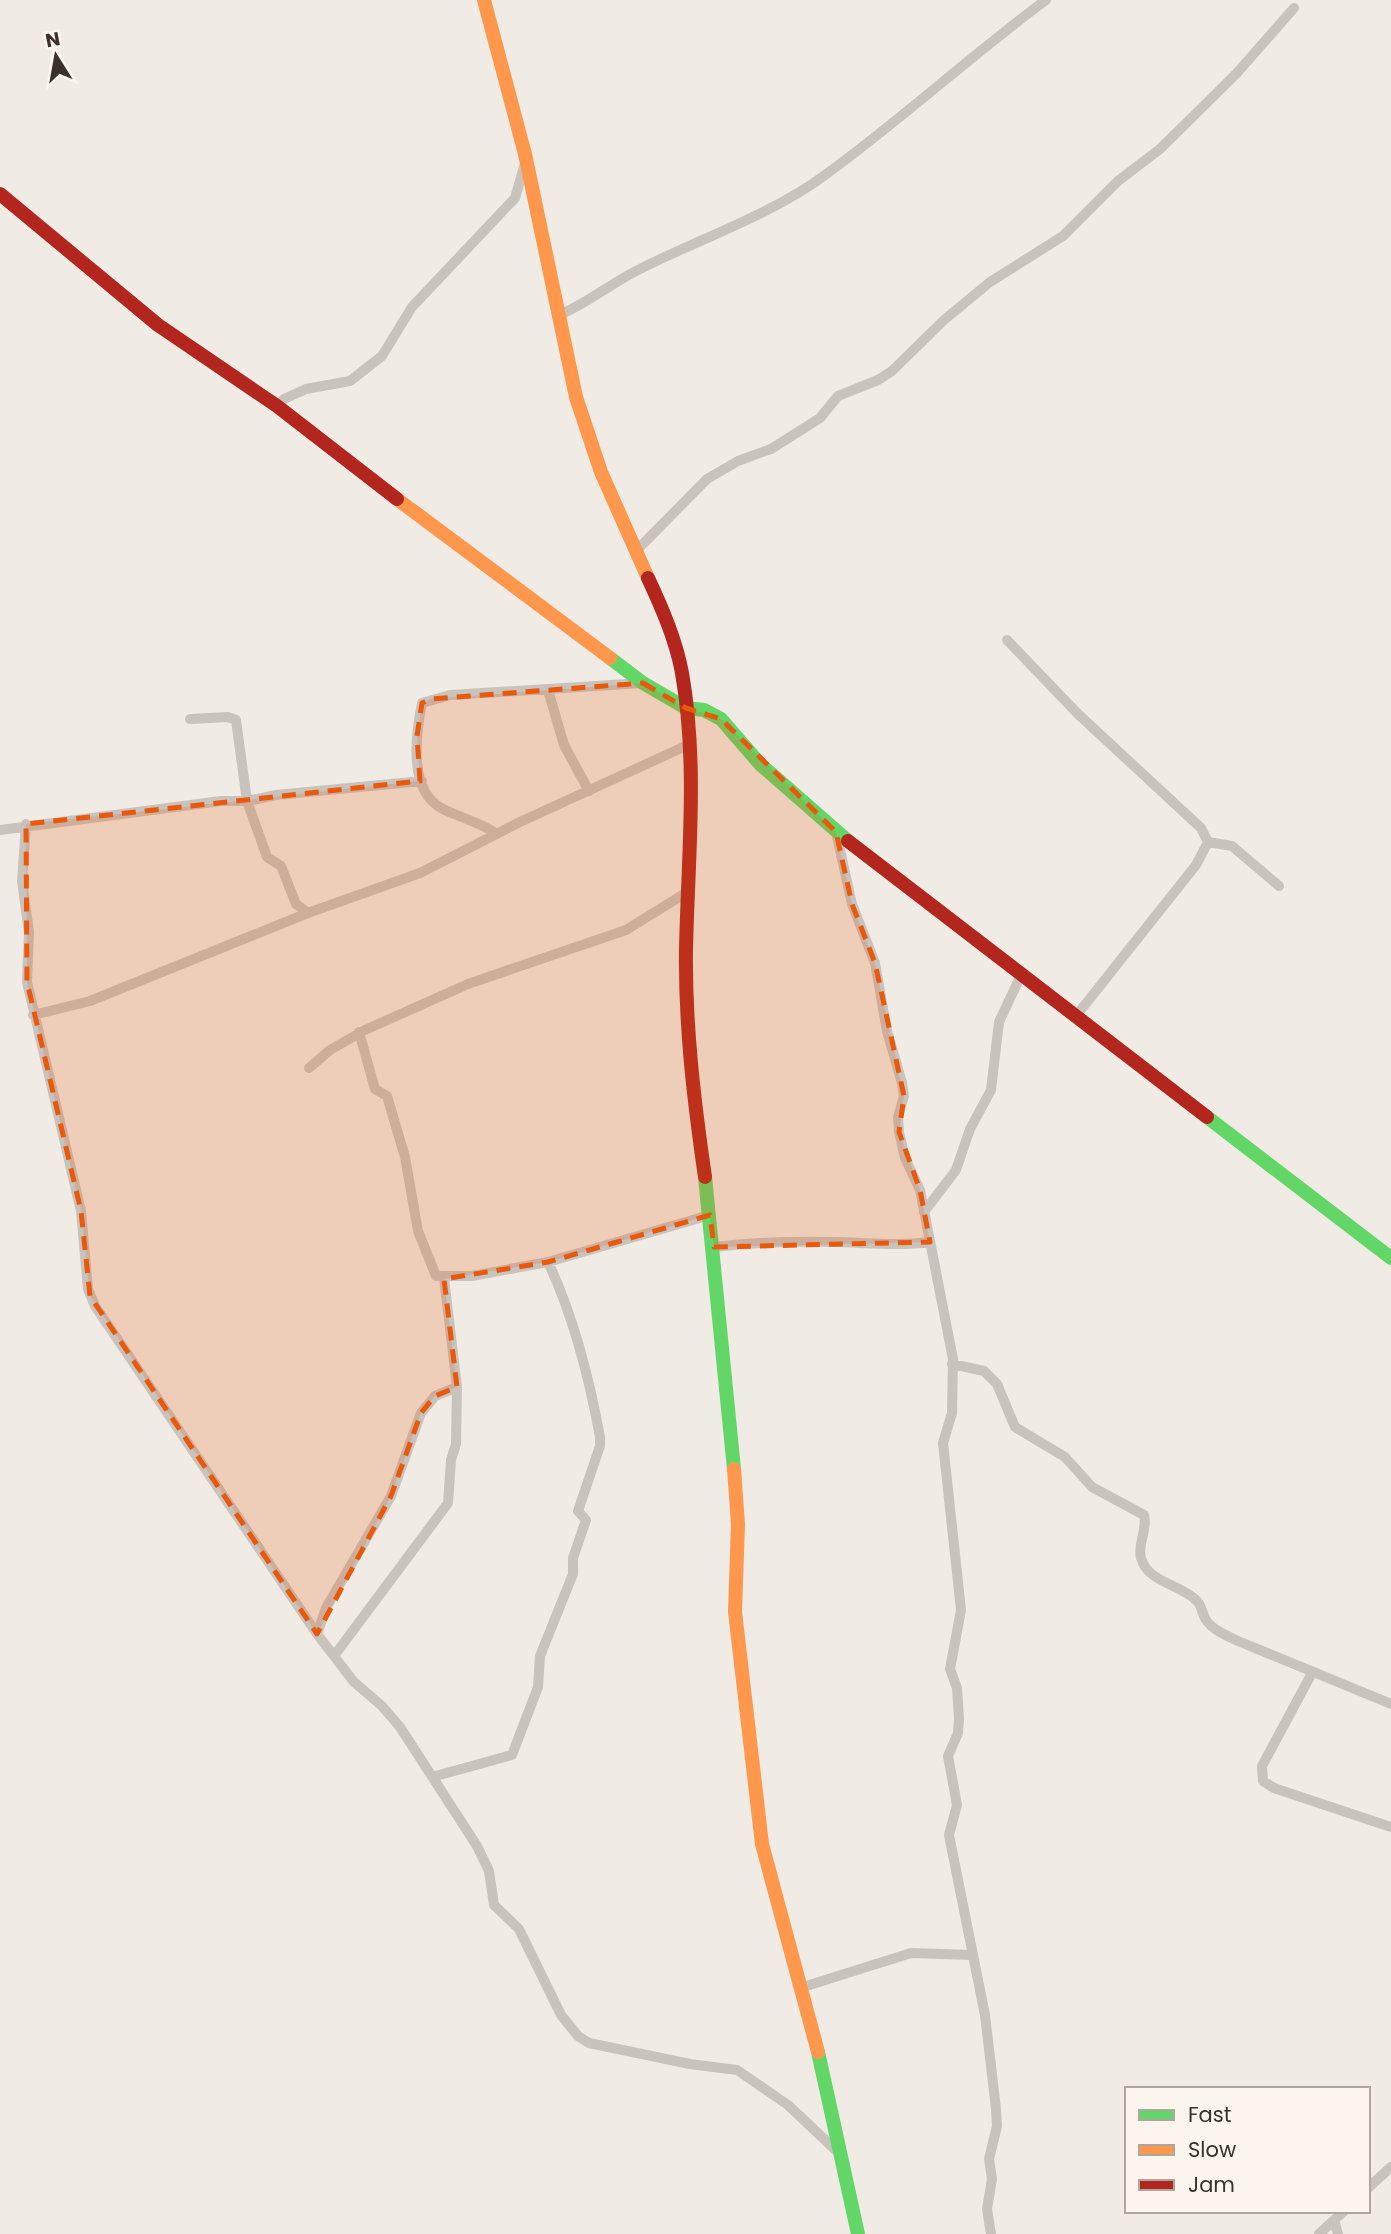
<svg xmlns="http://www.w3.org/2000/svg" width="1391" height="2234" viewBox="0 0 1391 2234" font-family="Poppins,sans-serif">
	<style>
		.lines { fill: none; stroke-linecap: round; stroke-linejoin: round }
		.street { stroke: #c9c3be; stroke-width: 10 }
		.fast { stroke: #63d668; stroke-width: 14 }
		.slow { stroke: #ff974d; stroke-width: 14 }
		.jam { stroke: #b3261e; stroke-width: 14 }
		.marked { fill: #e8590c; fill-opacity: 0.2; stroke: #e8590c; stroke-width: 5; stroke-dasharray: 14 9; stroke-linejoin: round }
	</style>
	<rect width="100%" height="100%" fill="#f0ebe5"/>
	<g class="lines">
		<path class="street" d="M557,316C587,304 611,283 640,269C699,239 773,214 825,175C901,120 970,56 1046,0
			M277,406L284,399L306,389L350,381L382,356L412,307L515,198L526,160
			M636,551L707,479L738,461L771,449L820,418L838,396L878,380L892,371L944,320L990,282L1063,236L1118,181L1160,149L1236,74L1294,8
			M1007,640L1078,714L1201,828L1208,842L1196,865L1076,1016
			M548,690L564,745L589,791
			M190,719L228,717L236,720L247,801L276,795L422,781
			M26,824L22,881L29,932L27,982L81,1211L88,1289L95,1306L317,1634L354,1682L382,1706L400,1727L477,1846L489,1871L494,1905L519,1929L561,2015L578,2036L589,2043L690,2064L737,2070L788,2105L841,2155
			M0,830L221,801H247L267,857L281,866L296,904L308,913
			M836,832L852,904L875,963L887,1031L902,1083L904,1096L898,1117L899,1132L905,1158L920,1190L953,1359L952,1413L943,1443L961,1610L950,1669L957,1688L959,1719L958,1733L948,1756L957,1805L949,1835L985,2015L996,2109L997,2126L989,2159L992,2179L987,2209L991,2234
			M497,834C480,822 461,818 443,809C407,791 416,733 422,703L450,695L643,683
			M1208,842L1232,846L1279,886
			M33,1015L90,1001L308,913L420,873L520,822L690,744
			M359,1032L375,1089L387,1096L405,1157L418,1231L436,1276H472L548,1262L710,1215
			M309,1068L330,1050L365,1030L468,984L626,930L689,891
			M924,1212L956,1170L970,1129L991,1090L999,1022L1022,973
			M714,1247C755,1242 797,1241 838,1242C870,1243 899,1246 930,1242
			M952,1364L984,1371L997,1384L1015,1427L1065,1457L1092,1487L1144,1515C1148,1531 1137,1543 1141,1558C1148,1583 1181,1584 1197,1601C1202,1606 1202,1614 1206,1620C1213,1630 1227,1636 1238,1641L1391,1704
			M317,1634L326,1608L391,1496L421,1413L435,1396L457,1387
			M334,1656L448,1503L451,1460L456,1444L457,1387L444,1278
			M1312,1673L1262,1766L1263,1781L1274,1788L1391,1827
			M432,1777L512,1755L538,1687L540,1656L573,1574V1558L586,1520L578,1511L600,1446V1437C589,1377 574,1317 548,1262
			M800,1988L911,1953L972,1955
			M1368,2188L1391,2167
			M1334,2220L1338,2234
			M1319,2234L1344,2211"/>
		<path class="fast" d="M610,658L643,683L686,708L704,710L721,719L760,764L848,841
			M1207,1117L1391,1258
			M705,1177L734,1469
			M818,2052L858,2234"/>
		<path class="slow" d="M484,0L525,154L576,397L601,472L648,578
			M397,499L610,658
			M734,1469L738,1524L735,1612L762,1844L818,2052"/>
		<path class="jam" d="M0,194L158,325L277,406L397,499
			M648,578C662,608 676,640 682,673C698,764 688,857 686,949C685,1026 694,1101 705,1177
			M848,841L1207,1117"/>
	</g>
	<path class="marked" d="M643,683L686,708L721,719L836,832L852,904L875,963L904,1096L899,1132L920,1190L930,1242L714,1247L710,1215L548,1262L444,1279L457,1387L435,1396L421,1413L391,1496L317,1634L90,1296L81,1211L27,982L26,824L420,781L417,736L422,703L431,699Z"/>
	<rect x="1125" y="2087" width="245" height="126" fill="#fbf5ee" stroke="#aea6a0" stroke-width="2"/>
	<rect x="1139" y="2110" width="35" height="10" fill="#63d668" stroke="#aea6a0" stroke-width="2"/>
	<text x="1188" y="2122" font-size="21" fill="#3b302b">Fast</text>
	<rect x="1139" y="2145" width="35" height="10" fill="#ff974d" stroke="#aea6a0" stroke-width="2"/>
	<text x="1188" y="2157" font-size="21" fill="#3b302b">Slow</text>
	<rect x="1139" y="2180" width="35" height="10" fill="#b3261e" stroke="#aea6a0" stroke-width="2"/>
	<text x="1188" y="2192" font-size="21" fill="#3b302b">Jam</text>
	<g transform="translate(56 56) rotate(349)" stroke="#fbf5ee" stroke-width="5" paint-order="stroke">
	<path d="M0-5L12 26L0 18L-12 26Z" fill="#3b302b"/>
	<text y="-10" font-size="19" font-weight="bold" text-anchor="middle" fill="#3b302b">N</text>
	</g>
</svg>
